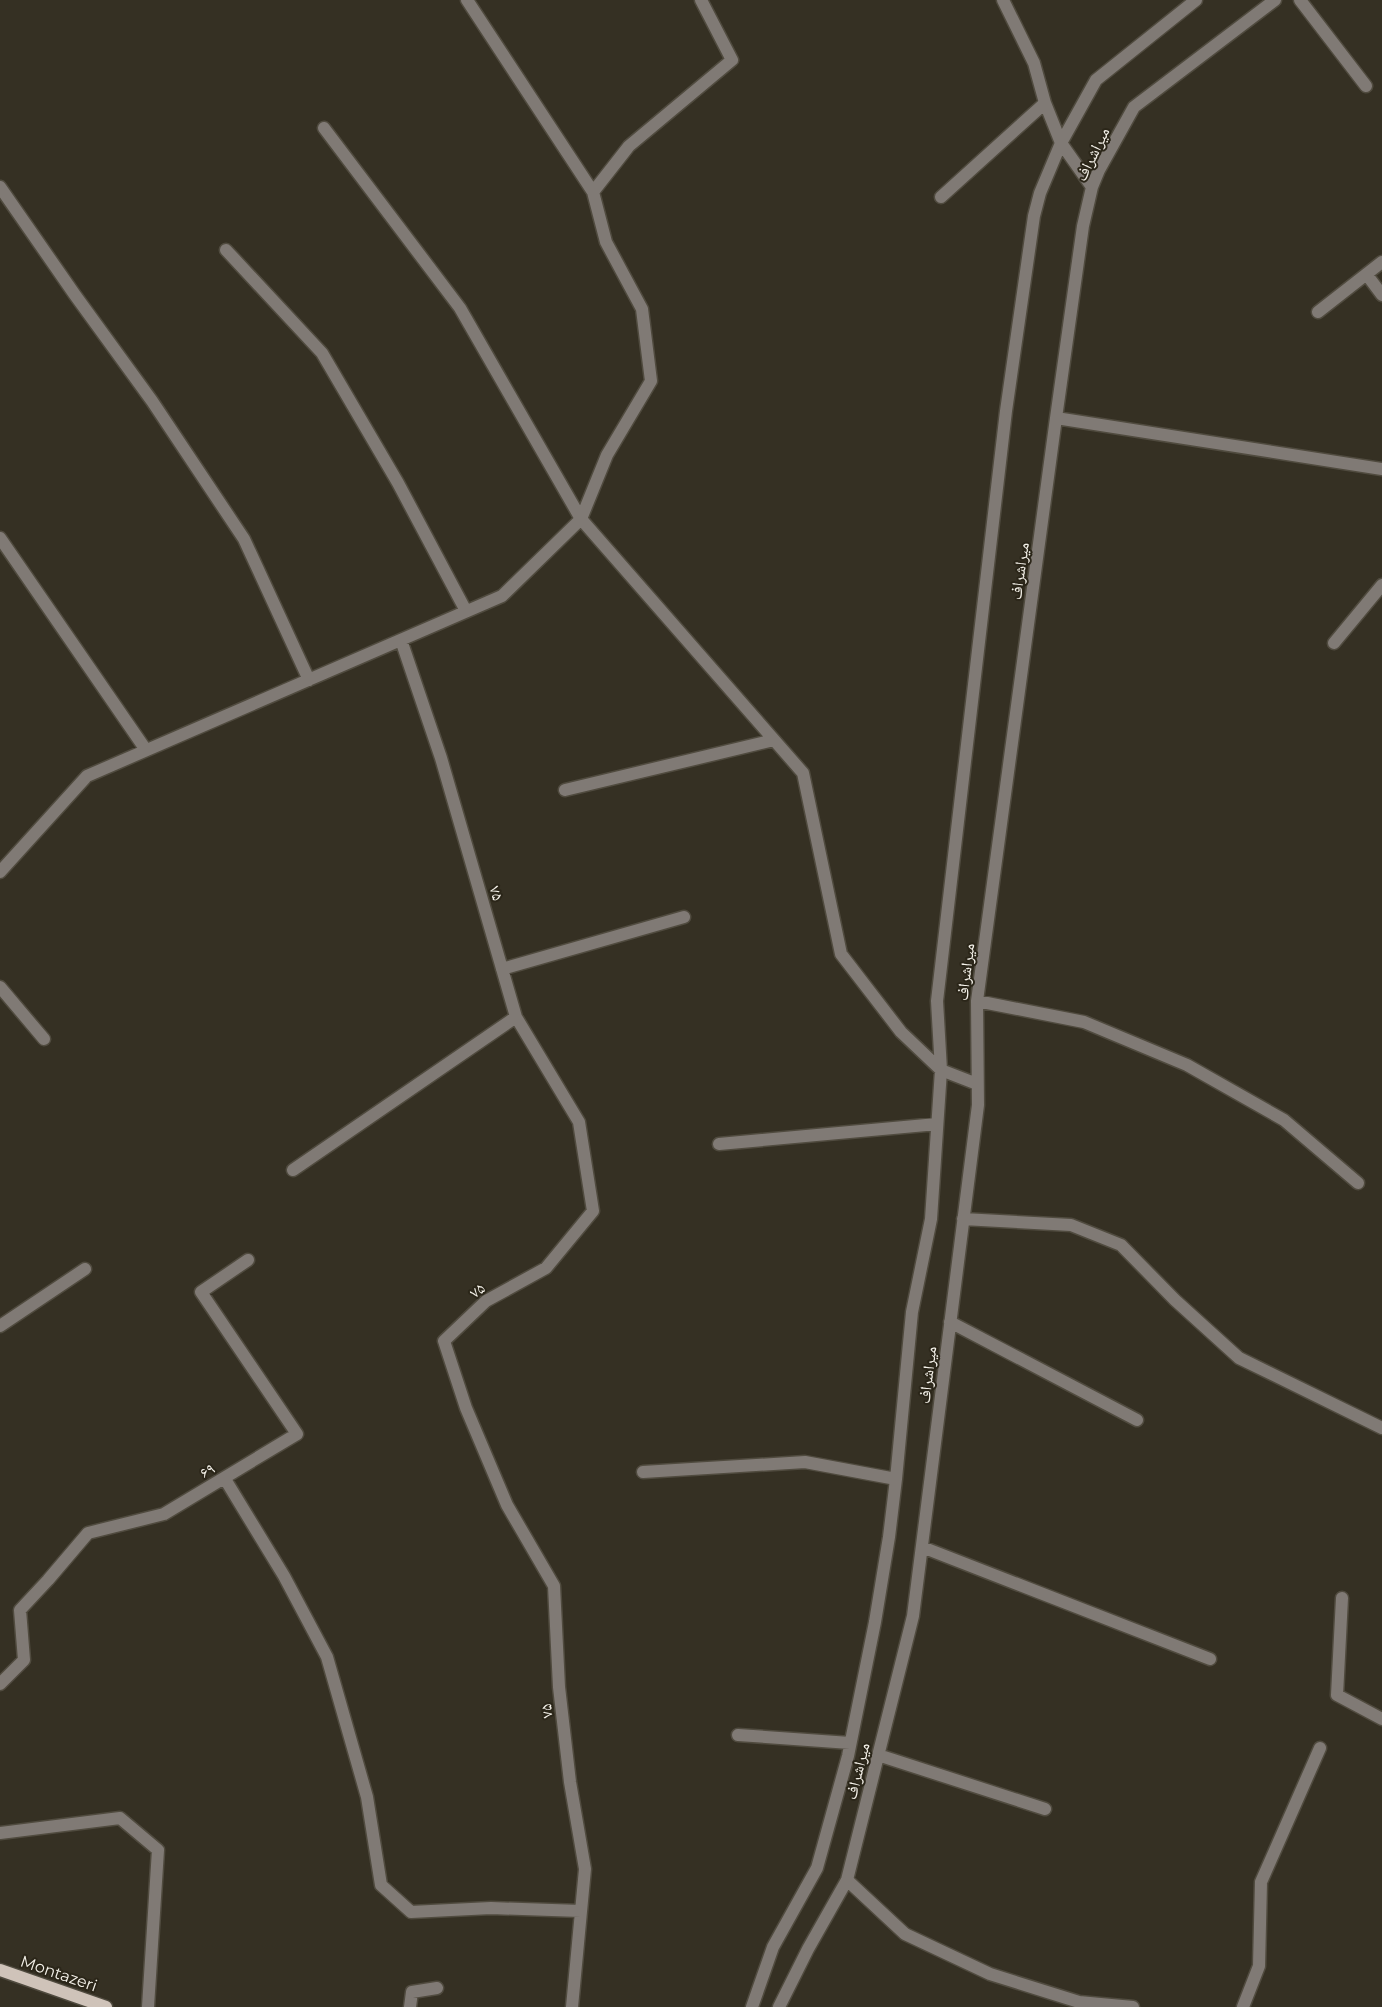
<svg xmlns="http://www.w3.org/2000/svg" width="1382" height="2007" viewBox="0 0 1382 2007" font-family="Montserrat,'Noto Naskh Arabic',sans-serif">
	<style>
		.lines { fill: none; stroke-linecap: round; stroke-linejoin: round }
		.minor-casing { stroke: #504b3f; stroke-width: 15 }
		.major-casing { stroke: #504b3f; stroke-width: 15 }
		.minor { stroke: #807a75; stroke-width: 12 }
		.major { stroke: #cfc3b9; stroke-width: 12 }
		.labels { text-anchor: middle; stroke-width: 4; stroke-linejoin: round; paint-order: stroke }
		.street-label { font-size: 16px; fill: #f5f2ea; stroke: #2b2619 }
	</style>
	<rect width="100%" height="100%" fill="#353023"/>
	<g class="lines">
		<g class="minor-casing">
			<path id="minor" d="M467,0L593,192
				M1003,0L1034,63L1045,103L1061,143L1092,187
				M1300,0L1366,86
				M324,128L460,308L581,519
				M0,187L75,295L152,401L244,539L309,680
				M941,197L1045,103
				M226,250L322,353L398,483L466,611
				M1367,275L1382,295
				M1318,312L1382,262
				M1056,418L1382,469
				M581,519L607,455L651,381L642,309L606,242L593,192L629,146L732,60L701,0
				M0,538L146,750
				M401,640L441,758L516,1017L579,1122L593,1211L546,1268L486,1301L444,1341L466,1408L507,1505L554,1586L559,1687L570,1782L585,1869L572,2007
				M1334,643L1382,585
				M565,790L774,740
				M0,872L87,776L502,596L581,519L803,773L841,954L901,1032L941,1070L977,1084
				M502,969L684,917
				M0,987L44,1039
				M977,1001L1084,1022L1187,1065L1284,1120L1358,1183
				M719,1144L937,1124
				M293,1170L516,1017
				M963,1219L1071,1225L1121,1245L1175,1300L1239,1358L1382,1428
				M950,1322L1137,1420
				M0,1326L85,1269
				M643,1472L805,1462L896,1479
				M225,1479L284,1576L327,1657L367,1797L381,1885L411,1912L491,1908L581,1911
				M922,1547L1210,1659
				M1342,1598L1337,1695L1382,1719
				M0,1684L24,1660L20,1610L48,1580L88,1533L164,1514L297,1434L201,1292L248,1260
				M738,1735L850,1743
				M878,1755L1045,1809
				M0,1833L120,1818L158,1850L148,2007
				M847,1880L905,1934L990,1974L1079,2002L1133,2007
				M410,2007L412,1992L437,1988
				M752,2007L773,1947L817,1868L848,1756L875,1622L889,1537L896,1479L912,1312L931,1219L941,1070L937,1001L1006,411L1034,216L1040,193L1061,143L1096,80L1196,0
				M779,2007L808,1949L847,1880L913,1616L978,1105L977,1001L1056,418L1083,226L1092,187L1099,170L1134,107L1275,0
				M1243,2007L1259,1966L1261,1882L1320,1748"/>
		</g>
		<g class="major-casing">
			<path id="major" d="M0,1970L106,2007"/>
		</g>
		<use href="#minor" class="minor"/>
		<use href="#major" class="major"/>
	</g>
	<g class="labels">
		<g class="street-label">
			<text transform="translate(1092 154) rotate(-64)" y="6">میراشراف</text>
			<text transform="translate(1019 571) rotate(-82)" y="6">میراشراف</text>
			<text transform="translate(497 893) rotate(74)" y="6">۷۵</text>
			<text transform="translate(965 972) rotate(-83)" y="6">میراشراف</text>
			<text transform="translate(477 1290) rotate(-37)" y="6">۷۵</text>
			<text transform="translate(927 1375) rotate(-83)" y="6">میراشراف</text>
			<text transform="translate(207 1470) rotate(-30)" y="6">۶۹</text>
			<text transform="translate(546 1711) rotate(-97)" y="6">۷۵</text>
			<text transform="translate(857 1771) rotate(-76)" y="6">میراشراف</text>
			<text transform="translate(59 1973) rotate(19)" y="6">Montazeri</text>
		</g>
	</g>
</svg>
